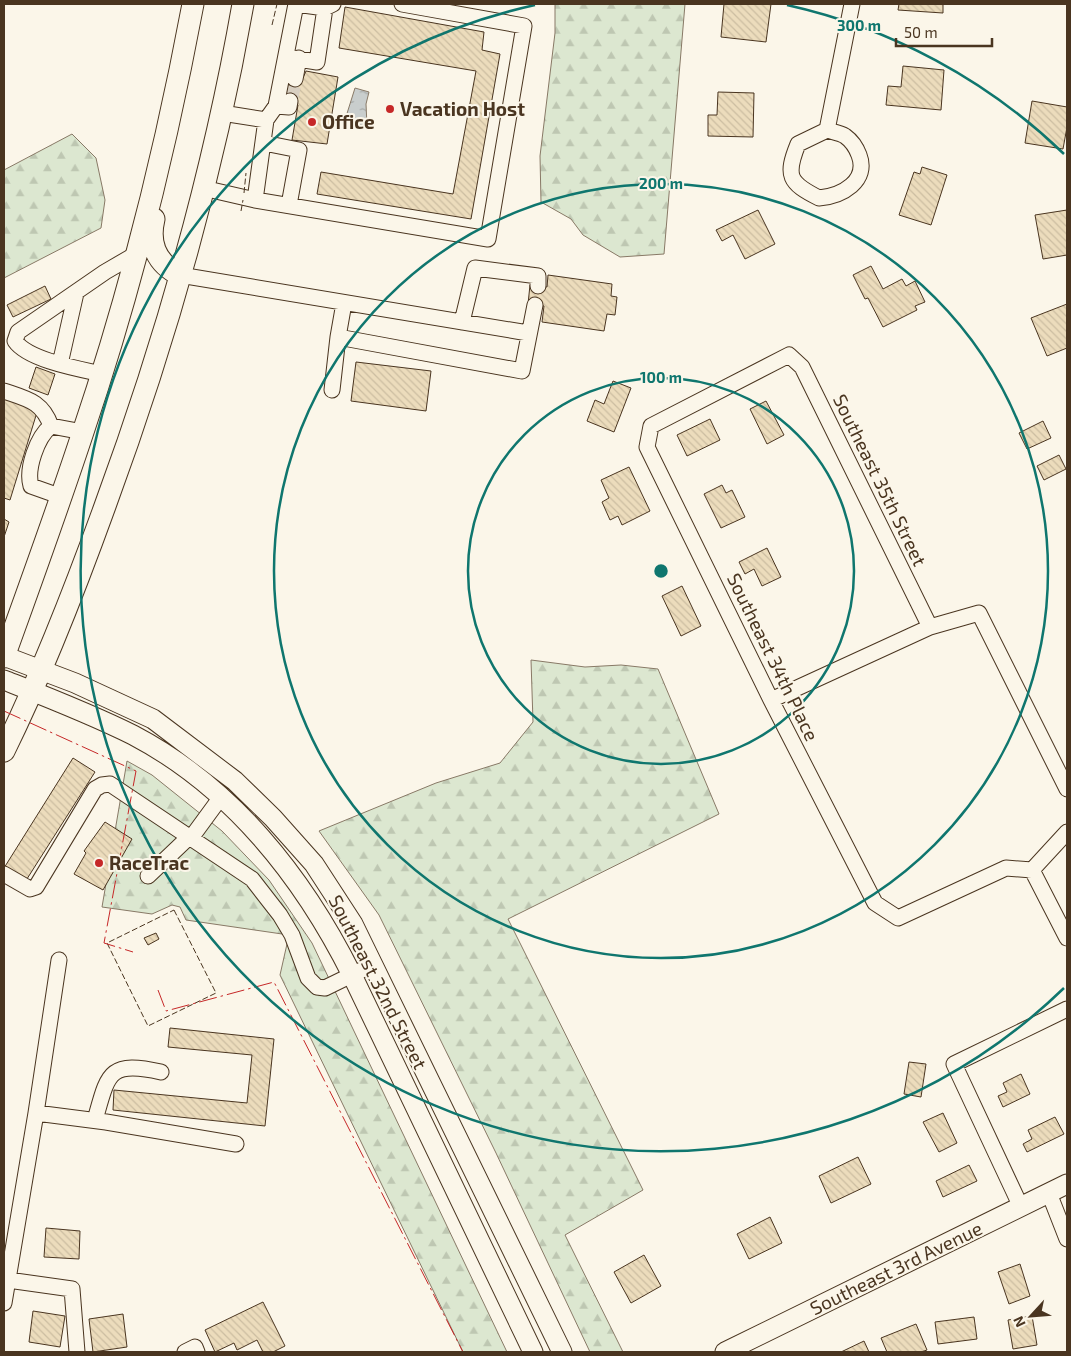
<svg xmlns="http://www.w3.org/2000/svg" width="1071" height="1356" viewBox="0 0 1071 1356" font-family="'Exo 2',sans-serif">
	<style>
		.forest { fill: url(#forest-firs); stroke: #887966 }
		.water { fill: url(#water-ripples); stroke: #887966 }
		.building { fill: url(#building-back-hatch); stroke: #4a3520 }
		.lines { fill: none; stroke-linecap: round; stroke-linejoin: round }
		.minor-tunnel { stroke: #d8cfc1; stroke-width: 15; stroke-dasharray: 15 8; stroke-linecap: butt }
		.minor-casing { stroke: #4a3520; stroke-width: 17 }
		.major-casing { stroke: #4a3520; stroke-width: 21 }
		.highway-casing { stroke: #4a3520; stroke-width: 23 }
		.minor { stroke: #fbf6e9; stroke-width: 15 }
		.major { stroke: #fbf6e9; stroke-width: 19 }
		.highway { stroke: #fbf6e9; stroke-width: 21 }
		.fence { stroke: #4a3520; stroke-width: 1; stroke-dasharray: 6 2.5; stroke-linecap: butt }
		.power { stroke: #c62828; stroke-width: 1; stroke-dasharray: 18 4 2.5 4; stroke-linecap: butt }
		.ring { fill: none; stroke: #0f766e; stroke-width: 2.5 }
		.poi-dot { fill: #c62828; stroke: #fbf6e9; stroke-width: 2 }
		.labels { text-anchor: middle; stroke-width: 4; stroke-linejoin: round; paint-order: stroke }
		.poi-label { font-size: 19px; font-weight: bold; fill: #4a3520; stroke: #fbf6e9; text-anchor: start }
		.street-label { font-size: 19px; fill: #4a3520; stroke: #fbf6e9 }
		.centre { fill: #0f766e; stroke: #fbf6e9; stroke-width: 2.5 }
		.ring-label { font-size: 15px; text-anchor: middle; font-weight: bold; fill: #0f766e; stroke: #fbf6e9; stroke-width: 4; stroke-linejoin: round; paint-order: stroke }
	</style>
	<defs>
		<pattern id="forest-firs" width="22" height="20" patternUnits="userSpaceOnUse" patternTransform="scale(1.25)"><rect width="22" height="20" fill="#dce7d0"/><path d="M5 1l3.5 6h-7zM16 11l3.5 6h-7z" fill="#bec7b2"/></pattern>
		<pattern id="water-ripples" width="26" height="14" patternUnits="userSpaceOnUse" patternTransform="scale(1.25)"><rect width="26" height="14" fill="#c9cecd"/><path d="M2 4q2-2 4 0t4 0M15 11q2-2 4 0t4 0" fill="none" stroke="#a5a8a6"/></pattern>
		<pattern id="building-back-hatch" width="6" height="6" patternUnits="userSpaceOnUse" patternTransform="scale(1.25)"><rect width="6" height="6" fill="#ecdcbc"/><path d="M-1 5l2 2M0 0l6 6M5-1l2 2" fill="none" stroke="#ccbda1"/></pattern>
	</defs>
	<rect width="100%" height="100%" fill="#fbf6e9"/>
	<path class="forest" d="M555,4H685L664,254L620,257L583,235L571,219L541,202L540,156L555,33Z
		M72,134L96,158L105,200L101,228L4,278V170Z
		M531,660L585,667L621,665L658,669L719,814L508,919L643,1190L565,1235L623,1352H590L496,1153L379,915L319,831L436,783L500,763L533,722Z
		M127,761L152,775L222,831L269,880L312,943L507,1352H463L280,975L289,935L186,920L180,907L172,905L152,914L102,907Z"/>
	<path class="water" d="M355,88L369,92L366,104L367,126L344,123Z"/>
	<path class="building" d="M724,4H771L766,42L721,37Z
		M899,4H943V13L898,10Z
		M345,7L484,32L482,50L500,54L471,219L317,194L321,172L453,194L476,71L339,48Z
		M903,66L944,70L941,110L886,105L888,86L901,87Z
		M306,71L338,77L327,144L292,140L298,105L287,99L290,80L303,78Z
		M718,92L754,93L753,137L708,136V115H717Z
		M1032,101L1067,107V127L1063,149L1025,143Z
		M922,167L947,175L931,225L899,215L914,172L920,174Z
		M758,210L775,244L745,259L733,235L722,241L716,230Z
		M1067,210V255L1043,259L1035,215Z
		M871,266L883,289L902,279L906,286L915,281L925,302L915,306L917,310L883,327L868,298L865,299L853,275Z
		M548,275L612,284L611,296L617,297L615,315L607,314L604,331L542,322L544,306L528,304L530,285L547,287Z
		M45,286L51,299L13,317L7,305Z
		M1067,304V348L1047,356L1031,318Z
		M356,362L431,371L426,411L351,401Z
		M36,367L55,374L48,395L29,388Z
		M613,381L631,388L614,432L587,421L595,400L604,404Z
		M4,398L38,409L10,500L4,498Z
		M766,401L784,435L767,444L750,409Z
		M710,419L720,440L687,456L677,435Z
		M1043,421L1051,438L1027,449L1019,433Z
		M1059,455L1066,469L1044,480L1037,466Z
		M629,467L650,511L622,525L618,516L610,520L602,502L609,498L601,480Z
		M722,485L726,493L732,490L745,517L721,528L704,494Z
		M4,519L9,522L4,537Z
		M767,548L781,577L762,586L754,569L745,574L739,562Z
		M682,586L701,626L681,636L662,596Z
		M73,758L95,772L25,882L4,868Z
		M105,822L132,839L103,890L74,874L86,853L84,851Z
		M156,933L159,939L148,945L144,938Z
		M170,1028L274,1039L265,1126L113,1110L114,1090L247,1103L252,1055L168,1047Z
		M909,1062L926,1064L921,1097L904,1094Z
		M1021,1074L1030,1094L1003,1107L998,1096L1007,1092L1003,1083Z
		M943,1113L957,1143L939,1152L923,1122Z
		M1055,1117L1064,1134L1027,1152L1023,1144L1032,1139L1028,1130Z
		M858,1157L871,1184L831,1203L819,1176Z
		M969,1165L977,1181L943,1197L936,1181Z
		M770,1217L782,1243L749,1259L737,1234Z
		M46,1228L80,1231L79,1259L44,1257Z
		M644,1255L661,1286L631,1303L614,1272Z
		M1020,1264L1030,1296L1009,1304L998,1272Z
		M263,1302L285,1346L273,1352H263L257,1340L237,1350L234,1343L215,1352L205,1330Z
		M33,1311L65,1316L60,1347L29,1342Z
		M123,1314L127,1347L93,1352L89,1319Z
		M1032,1316L1037,1345L1013,1349L1008,1320Z
		M974,1317L977,1339L938,1344L935,1322Z
		M916,1324L927,1350L921,1352H887L881,1338Z
		M864,1341L869,1352H841Z"/>
	<g class="lines">
		<path class="minor-tunnel" d="M290,101L295,79"/>
		<g class="minor-casing">
			<path id="minor" d="M333,4L325,8L296,4L276,106L266,120L255,200L488,239L524,26L402,4
				M286,57L317,62L325,8
				M295,79L299,58
				M276,106L289,107L290,101
				M222,113L266,120
				M827,130C833,132 840,133 845,136C852,141 856,147 859,155C869,181 842,196 819,198C789,183 785,176 798,144Z
				M827,130L852,4
				M264,143L299,150L289,205
				M203,188L255,200
				M180,275L528,333
				M344,303L338,337L522,371L535,305
				M462,322L475,268L538,276V286
				M60,364L76,293
				M102,374C79,369 28,360 15,341L18,332L105,272L136,254
				M332,390L338,337
				M4,391C27,399 42,401 51,426
				M62,497L31,486C26,469 37,437 51,426L83,432
				M930,627L802,367L789,355L651,426L647,447L771,700L875,903L898,918L1006,868L1032,870L1067,832
				M771,700L930,627L979,613L1067,789
				M191,838L221,797
				M1032,870L1067,938
				M4,874L30,889L36,887L95,789L102,785L110,784L252,879L280,915L292,935L308,978L317,987L325,988L372,965
				M148,876L189,837
				M36,1113L106,1122L236,1144
				M95,1120C108,1074 108,1060 161,1072
				M1049,1193L1067,1239
				M1021,1207L954,1064L1067,1009
				M8,1280L72,1289L77,1352
				M4,1303L36,1113L59,960
				M185,1352L195,1347L197,1352"/>
		</g>
		<g class="major-casing">
			<path id="major" d="M4,656L75,683L153,719L235,781L273,818L314,864L353,924L562,1352
				M4,680C47,697 91,714 133,735C232,787 303,877 352,975L533,1352
				M725,1352L1067,1184"/>
		</g>
		<g class="highway-casing">
			<path id="highway" d="M154,219C148,244 157,264 180,275
				M4,657C31,582 58,508 83,432C130,293 166,148 193,4
				M4,751C43,672 75,589 105,506C165,343 213,175 243,4"/>
		</g>
		<use href="#minor" class="minor"/>
		<use href="#major" class="major"/>
		<use href="#highway" class="highway"/>
		<path class="fence" d="M272,25L277,4
			M244,193L246,173
			M241,211L243,200
			M174,910L216,993L148,1026L107,943Z"/>
		<path class="power" d="M4,711L136,771L104,943L133,952
			M158,990L166,1011L274,982L463,1352"/>
	</g>
	<g class="ring">
		<circle cx="661" cy="571" r="193"/>
		<circle cx="661" cy="571" r="387"/>
		<path d="M1064 988A580 580 0 1 1 535 5M787 5A580 580 0 0 1 1064 154"/>
	</g>
	<g class="poi-dot">
		<circle cx="390" cy="109" r="5"/>
		<circle cx="312" cy="122" r="5"/>
		<circle cx="99" cy="863" r="5"/>
	</g>
	<g class="labels">
		<g class="poi-label">
			<text x="400" y="116">Vacation Host</text>
			<text x="322" y="129">Office</text>
			<text x="109" y="870">RaceTrac</text>
		</g>
		<g class="street-label">
			<text transform="translate(880 480) rotate(64)" y="7">Southeast 35th Street</text>
			<text transform="translate(773 657) rotate(64)" y="7">Southeast 34th Place</text>
			<text transform="translate(378 982) rotate(63)" y="7">Southeast 32nd Street</text>
			<text transform="translate(896 1268) rotate(-26)" y="7">Southeast 3rd Avenue</text>
		</g>
	</g>
	<circle cx="661" cy="571" r="8" class="centre"/>
	<g class="ring-label">
		<text x="859" y="31">300 m</text>
		<text x="661" y="189">200 m</text>
		<text x="661" y="383">100 m</text>
	</g>
	<rect width="1071" height="1356" fill="none" stroke="#4a3520" stroke-width="10"/>
	<g transform="translate(1031 1316) rotate(244)" stroke="#fbf6e9" stroke-width="4" paint-order="stroke">
	<path d="M0-4L9 19L0 12L-9 19Z" fill="#4a3520"/>
	<text y="-8" font-size="14" font-weight="bold" text-anchor="middle" fill="#4a3520">N</text>
	</g>
	<path d="M896 38v8h96v-8" fill="none" stroke="#4a3520" stroke-width="2.5"/>
	<text x="904" y="38" font-size="15" fill="#4a3520" stroke="#fbf6e9" stroke-width="4" paint-order="stroke">50 m</text>
</svg>
